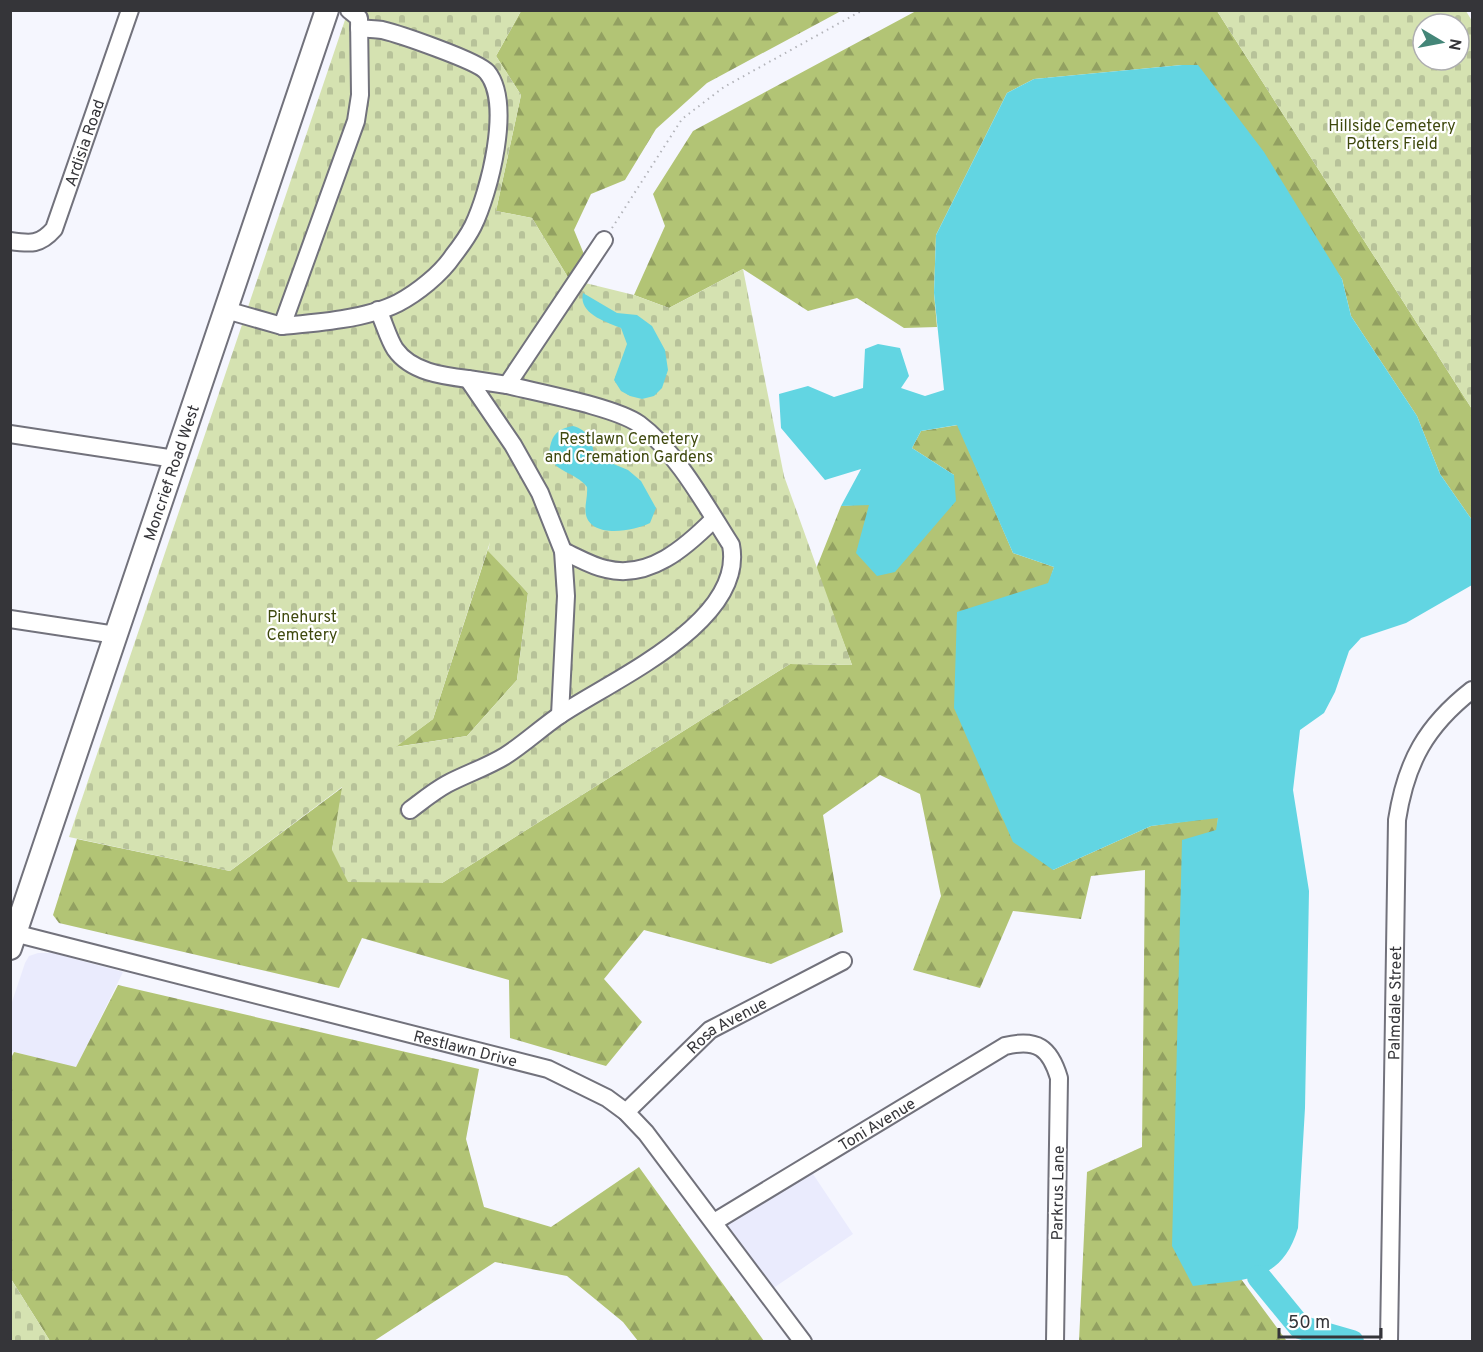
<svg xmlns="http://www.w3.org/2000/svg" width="1483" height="1352" viewBox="0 0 1483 1352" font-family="Overpass,sans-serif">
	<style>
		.built { fill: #eaebfd }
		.forest { fill: url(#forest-firs) }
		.cemetery { fill: url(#cemetery-stones); fill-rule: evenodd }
		.water { fill: #62d5e2 }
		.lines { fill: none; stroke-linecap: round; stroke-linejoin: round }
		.river { stroke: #62d5e2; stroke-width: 24 }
		.minor-casing { stroke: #72727c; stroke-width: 20 }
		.major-casing { stroke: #72727c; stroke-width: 26 }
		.path { stroke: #b3b4ba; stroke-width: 2; stroke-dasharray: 1.5 4.5; stroke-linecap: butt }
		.minor { stroke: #fff; stroke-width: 16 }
		.major { stroke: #fff; stroke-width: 22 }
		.labels { text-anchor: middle; stroke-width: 4.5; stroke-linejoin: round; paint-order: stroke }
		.park-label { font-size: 16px; fill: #3e480d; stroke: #fff }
		.street-label { font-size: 16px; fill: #353539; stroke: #fff }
	</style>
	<defs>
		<pattern id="forest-firs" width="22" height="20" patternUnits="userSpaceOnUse" patternTransform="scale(1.5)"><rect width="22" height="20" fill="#b2c475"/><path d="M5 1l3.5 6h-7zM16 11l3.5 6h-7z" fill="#92a061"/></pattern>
		<pattern id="cemetery-stones" width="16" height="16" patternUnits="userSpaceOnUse" patternTransform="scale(1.5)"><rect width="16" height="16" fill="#d5e2b1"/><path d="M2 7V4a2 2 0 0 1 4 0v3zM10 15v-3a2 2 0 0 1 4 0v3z" fill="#b7c299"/></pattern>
	</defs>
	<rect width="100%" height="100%" fill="#f5f6fe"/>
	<path class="built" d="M38,953H53L123,972L76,1068L11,1051V1005L25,963L29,956Z
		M811,1171L853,1234L772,1289L727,1224Z"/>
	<path class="forest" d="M521,11H841L707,83L656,129L625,180L591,194L574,230L586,259L569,279L532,218L496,211L521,95L496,56Z
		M916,11H1217L1472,409V520L1440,474L1417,416L1351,316L1342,279L1182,65L1034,79L1007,93L936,235L934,293L937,327L904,328L857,298L808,311L743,269L669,308L634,295L665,226L653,194L693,131Z
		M958,425L1013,553L1054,567L1049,583L1053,870L1151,826L1218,817L1193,1285L1241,1279L1286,1340L1294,1341H1079L1087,1172L1142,1147L1145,870L1091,876L1081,919L1013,911L980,988L913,970L941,896L920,794L880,775L823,815L843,932L771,964L644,930L604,979L642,1022L606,1066L510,1038L509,980L362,938L339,988L59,923L53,915L77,839L230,871L343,787L332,850L442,883L790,664L852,665L816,569L841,506L869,504L954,475L912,448L921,431Z
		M488,549L528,593L517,680L467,736L395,747L433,719Z
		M118,985L479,1069L466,1139L484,1207L551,1227L639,1167L764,1341H638L623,1322L567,1276L495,1262L374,1341H50L11,1279L10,1060L14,1052L76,1067Z"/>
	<path class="cemetery" d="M348,11H521L496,56L521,95L496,211L532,218L569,279L634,295L669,308L743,269L784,476L852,665L790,664L442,883L348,882L332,850L342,787L230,871L69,837ZM490,542L488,551L528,593L517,680L467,736L396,747L433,719Z
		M1217,11H1466L1472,21V409ZM1423,24H1459V60H1423Z
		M10,1279H11L50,1341H11Z"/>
	<path class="water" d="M1182,65H1198L1264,152L1342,279L1351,316L1417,416L1440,474L1472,520V585L1406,623L1361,638L1349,651L1335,692L1324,713L1300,730L1293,790L1309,891L1305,1108L1298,1228C1281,1285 1242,1279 1193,1286L1172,1246L1182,840L1216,830L1218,818L1151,826L1053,870L1013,842L954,708L957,612L1048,583L1054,567L1013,553L957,425L921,431L912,448L954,475L956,501L895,572L877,576L856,553L869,505L841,506L861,469L825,480L781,428L779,394L808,386L834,397L863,388L865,349L878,344L900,348L909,376L901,388L925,396L944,390L934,293L936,235L1007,93L1034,79Z
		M583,293L617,313L637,315L652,326L665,350L668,370L662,388L654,396L642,399L630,396L621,391L614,380L627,344L621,328C607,322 578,314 583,293Z
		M573,426C588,430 593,441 594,456L628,470L641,481L656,508L650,523C634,531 592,539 586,515C584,507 588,496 587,487C575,470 542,471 551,443C554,432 562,428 573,426Z"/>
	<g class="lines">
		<path class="river" d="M1259,1277L1300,1327L1352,1342"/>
		<g class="minor-casing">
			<g id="minor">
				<path id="s1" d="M10,241C31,244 40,245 54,229L130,10"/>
				<path d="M226,310L282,326L356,121L360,95L359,18L349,10"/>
				<path d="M378,310C384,322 388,338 395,349C411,372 443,376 468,379"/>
				<path d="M282,326C317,323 366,319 398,303C417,293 441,274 453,256C460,247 468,236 473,226C489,193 513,103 487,72C478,61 399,34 382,30C375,29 367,29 359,28"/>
				<path d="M507,385L468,379L513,445L540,493L563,551L566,596L560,715"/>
				<path d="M10,434L175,459"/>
				<path d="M563,551C577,557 591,566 606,569C649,580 686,547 714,519"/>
				<path d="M10,619L116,635"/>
				<path d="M410,810C422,801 434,791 447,784C466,774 487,767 505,756C524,744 541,728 560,715C612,680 746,622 731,545C706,506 677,452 639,424C615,407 539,393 507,385L604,240"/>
				<path id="s2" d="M10,932L548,1069L607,1098L626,1112L646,1133L803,1342"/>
				<path id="s3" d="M626,1112L710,1030L843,961"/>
				<path id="s4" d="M714,1222L1005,1046C1037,1038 1050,1048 1059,1078L1055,1342"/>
				<path id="s5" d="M1389,1342L1397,820C1406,762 1426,726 1472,690"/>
			</g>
		</g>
		<g class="major-casing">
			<g id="major">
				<path id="s6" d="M10,948L327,10"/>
			</g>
		</g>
		<path class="path" d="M612,228L682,119L724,87L863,10"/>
		<use href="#minor" class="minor"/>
		<use href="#major" class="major"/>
	</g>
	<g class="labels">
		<g class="park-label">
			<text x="1392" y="131">Hillside Cemetery<tspan x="1392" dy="18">Potters Field</tspan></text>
			<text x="629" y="444">Restlawn Cemetery<tspan x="629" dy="18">and Cremation Gardens</tspan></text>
			<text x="302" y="622">Pinehurst<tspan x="302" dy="18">Cemetery</tspan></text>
		</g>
		<g class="street-label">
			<text dy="6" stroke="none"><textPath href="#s1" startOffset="140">Ardisia Road</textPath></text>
			<text dy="6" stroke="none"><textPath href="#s6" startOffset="502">Moncrief Road West</textPath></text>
			<text dy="6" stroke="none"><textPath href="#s5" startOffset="339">Palmdale Street</textPath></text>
			<text dy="6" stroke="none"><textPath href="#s3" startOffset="134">Rosa Avenue</textPath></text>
			<text dy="6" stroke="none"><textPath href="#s2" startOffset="470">Restlawn Drive</textPath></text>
			<text dy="6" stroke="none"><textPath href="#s4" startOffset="190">Toni Avenue</textPath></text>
			<text transform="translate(1057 1193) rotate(-89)" y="6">Parkrus Lane</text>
		</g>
	</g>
	<rect width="1483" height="1352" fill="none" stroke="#353539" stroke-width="24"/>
	<g transform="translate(1441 42) rotate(100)"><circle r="28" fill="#ffffff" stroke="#aeaeb0" stroke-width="1.5"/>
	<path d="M0-4.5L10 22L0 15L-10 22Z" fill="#448678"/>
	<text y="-9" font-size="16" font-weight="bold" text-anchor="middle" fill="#353539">N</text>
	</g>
	<path d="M1279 1328v9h102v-9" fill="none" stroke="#353539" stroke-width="3"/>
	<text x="1288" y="1328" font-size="18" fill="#353539" stroke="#ffffff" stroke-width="4.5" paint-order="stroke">50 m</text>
</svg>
